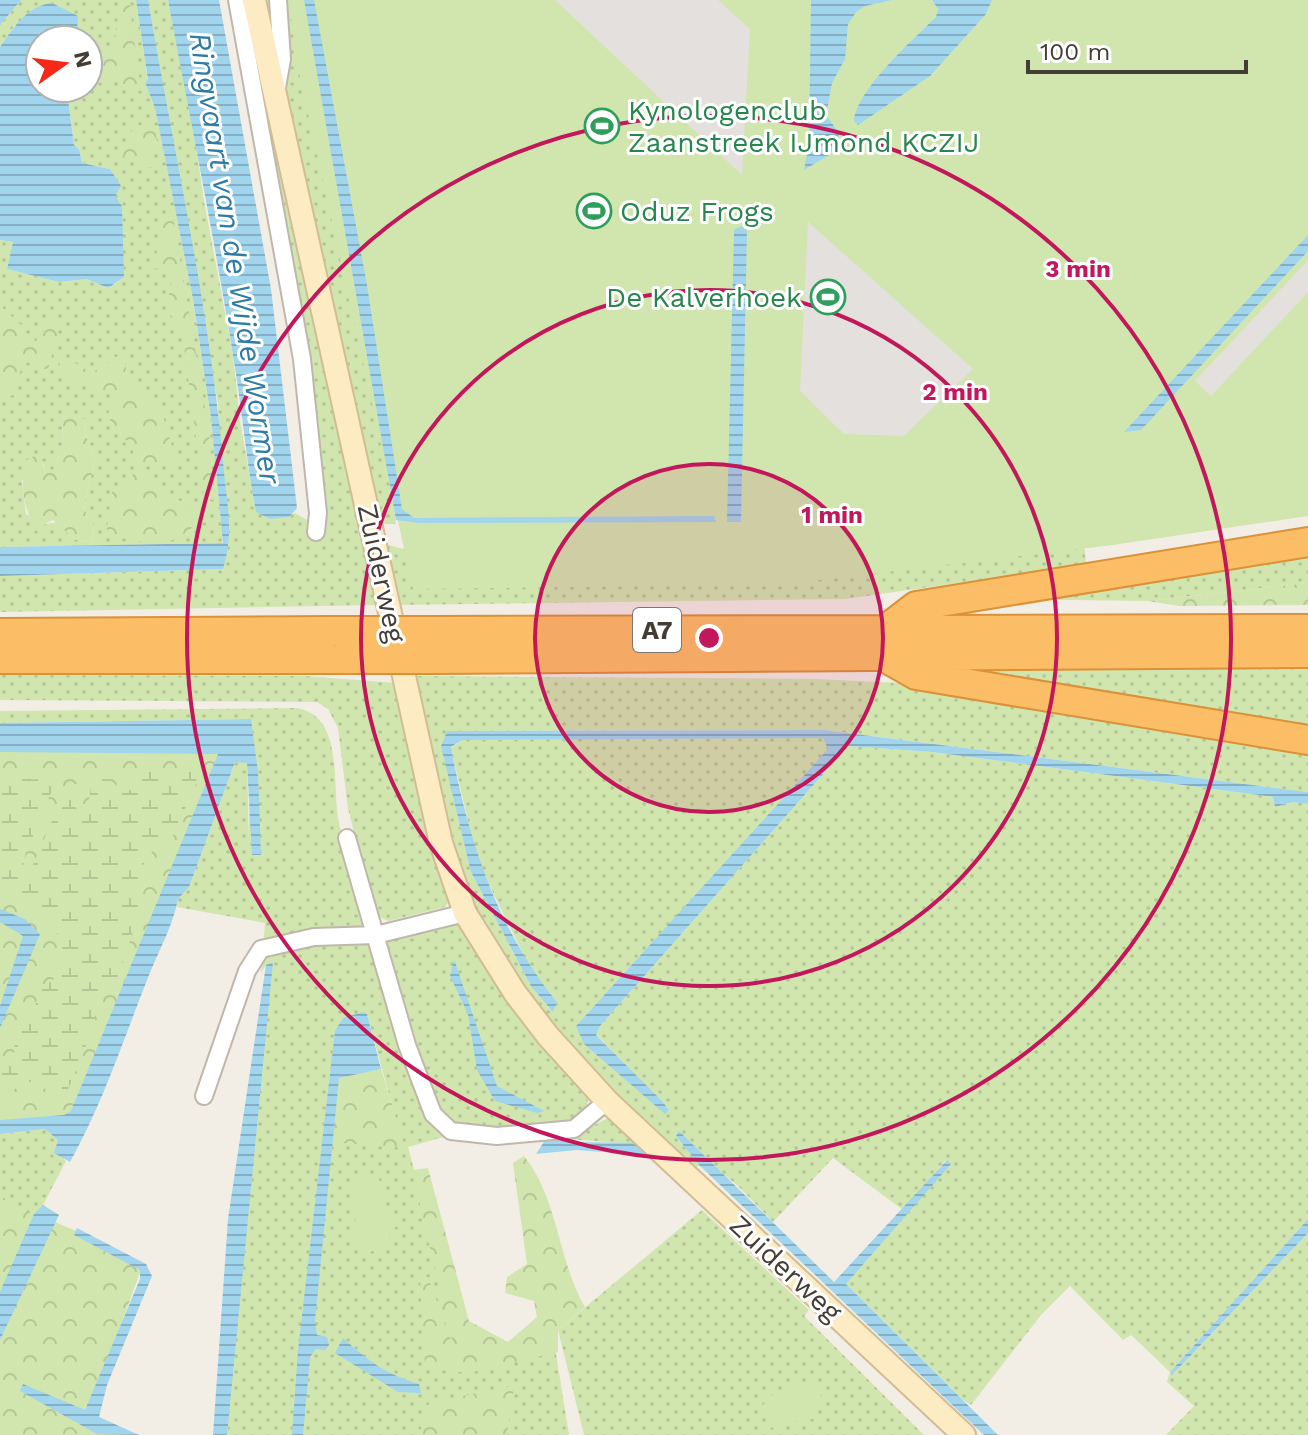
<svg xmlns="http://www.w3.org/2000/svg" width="1308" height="1435" viewBox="0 0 1308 1435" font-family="'Work Sans',sans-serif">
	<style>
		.grass { fill: url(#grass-dots); fill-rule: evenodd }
		.forest { fill: url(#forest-crowns) }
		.wetland { fill: url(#wetland-marsh) }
		.pitch { fill: #d1e6ae }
		.parking { fill: #e3e0dd }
		.water { fill: url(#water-rules) }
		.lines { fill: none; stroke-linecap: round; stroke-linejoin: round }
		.street-casing { stroke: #c0b7ab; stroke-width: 20 }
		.secondary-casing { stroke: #d1bd95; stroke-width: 26 }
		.highway-casing { stroke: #da9137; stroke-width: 32 }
		.street { stroke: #fff; stroke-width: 16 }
		.secondary { stroke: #fdebc3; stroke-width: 22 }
		.highway { stroke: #fbbe67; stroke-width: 28 }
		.highway-bridge-casing { stroke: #da9137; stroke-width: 32; stroke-linecap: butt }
		.highway-bridge { stroke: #fbbe67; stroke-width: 28 }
		.ring { fill: none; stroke: #c2185b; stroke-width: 4 }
		.labels { text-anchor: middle; stroke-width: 6; stroke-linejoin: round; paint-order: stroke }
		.shield { fill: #fff; stroke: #7c7772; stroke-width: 2 }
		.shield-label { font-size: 26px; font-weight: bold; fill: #443d35 }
		.leisure-label { font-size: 28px; fill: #27864d; stroke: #fff; text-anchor: start }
		.street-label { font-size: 28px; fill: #443d35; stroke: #fff }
		.water-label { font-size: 30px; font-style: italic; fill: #2e7ca6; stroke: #fff }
		.centre { fill: #c2185b; stroke: #fff; stroke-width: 4 }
		.ring-label { font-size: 24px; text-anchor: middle; font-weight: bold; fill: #c2185b; stroke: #fff; stroke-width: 6; stroke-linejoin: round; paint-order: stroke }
	</style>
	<defs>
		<pattern id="grass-dots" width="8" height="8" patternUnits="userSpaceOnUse" patternTransform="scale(2)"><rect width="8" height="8" fill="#d1e6ae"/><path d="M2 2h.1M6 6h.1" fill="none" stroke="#b5c696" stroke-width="1.8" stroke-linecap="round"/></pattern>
		<pattern id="forest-crowns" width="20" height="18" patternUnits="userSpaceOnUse" patternTransform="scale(2)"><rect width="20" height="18" fill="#d1e6ae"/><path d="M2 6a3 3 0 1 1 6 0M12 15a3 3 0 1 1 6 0" fill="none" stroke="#b5c696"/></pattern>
		<pattern id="wetland-marsh" width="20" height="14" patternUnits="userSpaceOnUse" patternTransform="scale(2)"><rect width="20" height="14" fill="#d1e6ae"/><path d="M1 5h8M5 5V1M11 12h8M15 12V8" fill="none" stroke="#b5c696"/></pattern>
		<pattern id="water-rules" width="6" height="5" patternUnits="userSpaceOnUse" patternTransform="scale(2)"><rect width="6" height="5" fill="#a1d5ee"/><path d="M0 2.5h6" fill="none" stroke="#85aec2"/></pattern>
	</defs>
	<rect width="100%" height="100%" fill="#f2ede5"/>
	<path class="grass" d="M21,0H136L148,81L145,82L155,108L193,299L211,418L223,543L0,547V240L13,242L7,269L59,282L87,279L108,288L124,277L122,237L110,169L82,163L79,149L74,145L68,98H80L77,88H88V40H72L77,31L15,25L0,47V25ZM62,416L86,420L85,432L95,461L83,509L93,520L94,543L74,539L58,522L45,524L26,514L22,480L43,463L45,470L53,471L63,448Z
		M148,0H168L190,104L204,201L233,355L240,421L256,512L281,518L295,513L321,528L245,0L378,605L0,612V576L223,569L218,405Z
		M284,0H304L396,520L395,524H376L285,129Z
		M1082,516L1086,565L845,599L395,605L384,552L389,545L407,550Z
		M1308,551V583L1148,601L995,599Z
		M1141,666L1308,668V733L921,669Z
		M0,675L305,676L396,683L451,898L445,907L388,921L376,915L348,809L338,728L328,709L317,702L0,700Z
		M410,676L815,679L901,683L1308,748V792L824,730L448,731L471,872L531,986L553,1011L557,1002L530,968L477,860L451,748L462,740L823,737L829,749L576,1026L669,1110L596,1034L600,1026L848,746L932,752L1273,797L1275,807L1293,802L1308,804V1219L1170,1372L1173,1374L1308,1233V1435H1166L1194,1406L1167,1382L1170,1372L1131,1335L1123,1340L1070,1286L1041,1315L971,1405L963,1400L846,1284L950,1163L946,1160L903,1210L833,1158L773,1222L737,1185L676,1136L699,1165L694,1170C632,1108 559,1048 511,975C451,886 435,778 410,676Z
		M296,708C345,715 331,786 339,823C361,931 407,1033 447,1136L408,1147L467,1368L554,1341L569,1435H227L266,965L261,973L265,923L177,907L178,899L189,887L235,762H247L249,840L250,719L0,723V711ZM367,1014L393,1109L329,1079Z
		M459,923L489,972L586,1092L588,1102L584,1112L565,1123L474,1130L446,1117L429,1093L385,943L387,936Z
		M608,1118H616L636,1135L635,1144L568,1139Z
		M45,1129L59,1140L55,1153L66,1161L43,1205L34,1214L0,1292V1134Z
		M702,1210L809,1310L804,1316L924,1435H584L558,1330Z"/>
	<path class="forest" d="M120,0H129L141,91L104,77L97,51L113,54Z
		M153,117L157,142L151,168L120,155L130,132Z
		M173,217L209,431L214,500L204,498L183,339L167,307L173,273L154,268L162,222Z
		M0,305L24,328L32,346L53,318L60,324L48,370L24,361L12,396L0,393Z
		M125,351L126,374L163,417L178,465L143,464L156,485L203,516C170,555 151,542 106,535L112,492L135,473L133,449L107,416L116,396L64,379L56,352L92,373Z
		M62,416L86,419L85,432L95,461L83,509L93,520L94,543L74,539L53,520L45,524L40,536C24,511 20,491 25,461L38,454L45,470H53L63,448Z
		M1308,583V605L1179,606L1148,601Z
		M167,721L232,762L66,1157L58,1163L53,1155L57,1136L42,1125L0,1134V725Z
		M381,1069L405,1147L323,1142L329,1079Z
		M524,1156C558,1198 558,1261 585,1307L558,1330V1352L468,1373L425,1368L420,1277H428L454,1349L412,1170L428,1168L469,1321L508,1342L537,1317L534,1301L505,1293L507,1277L527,1264L513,1163Z
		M0,1195L33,1216L40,1206L52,1213L50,1220L98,1240L142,1267L88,1415L131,1435H0Z
		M514,1386L507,1435H421L422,1411L431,1402Z"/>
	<path class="wetland" d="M150,768L193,770L197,782L171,840L156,846L143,865L137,921L115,984L104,992L96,1009L93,1028L65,1097L56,1101L48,1090L28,1081L0,1098V1073L14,1059L15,1034L21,1019L33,1014L39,991L60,974C75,923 31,915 0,891V773L21,769L31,780L50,777L55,783L25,855L21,878L28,876L62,798L72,784H78L74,806L81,813L88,808L92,779L102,776C118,785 124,795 143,787L142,781L118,773V769Z"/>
	<path class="pitch" d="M288,0H1308V516L1113,545L785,584L413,589L300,77Z
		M361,1174L379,1179L385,1194L383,1200L396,1226L383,1247L370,1252L356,1241L352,1230L357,1214L350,1198L351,1181Z
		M801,1384L815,1386L822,1397L816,1418L788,1423L780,1430L770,1427L762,1407L769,1396Z"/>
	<path class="parking" d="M555,0H718L750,29L742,175Z
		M808,222L973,369L904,436L844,434L800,391Z
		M1308,260V292L1211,396L1195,381Z"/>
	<path class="water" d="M0,0H21L0,25Z
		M136,0H148C174,153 209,306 223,461C226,501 235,530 223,569L0,576V547L223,543L211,418L193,299L155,108L145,82L148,80Z
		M168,0H219L271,289L297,508L289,517L270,519L256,512C246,460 242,408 233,355C214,236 190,118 168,0Z
		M304,0H314L367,285L402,509L414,518L714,516L716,522L419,523L396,520Z
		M811,0H892L865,6L856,12L848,24L845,59L832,83L826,115L838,132L840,141L829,155L804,170L809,144Z
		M932,0H992L986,14L930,76L858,125L854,121C857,89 913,40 936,17L938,9Z
		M52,3L78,16L77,31L72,40H40V88H77L80,98L68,99L74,145L79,149L82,163L110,169L121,186L115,196L122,206L124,277L108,288L87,279L59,282L7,269L13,242L0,240V47C13,28 28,5 52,3Z
		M741,226L747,231L741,522H727L734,230Z
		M1308,235V251L1141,430L1124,432Z
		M251,719L258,772L261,855H252L247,763L235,762L189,887L178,899C173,926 157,954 147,980C123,1041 102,1105 70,1162L54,1153L58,1140L45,1129L0,1134V1120L64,1115L71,1111L218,754L0,752V723Z
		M824,730L1308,792V804L1293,802L1275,807L1273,797L932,752L848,746L600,1026L596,1035L662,1101L669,1110L665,1114L584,1044L576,1026L828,749L823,738L462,740L451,747C468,839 497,929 557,1002L553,1012L531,986L471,872L441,746L447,731Z
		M0,909L25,919L40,934L0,1028V1006L23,936L0,922Z
		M454,959L497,1086L544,1111L537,1113L495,1101L477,1070L468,1014L450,976Z
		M273,962L227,1435H213L228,1219L266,965Z
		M363,1012L367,1014L381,1069L339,1078L315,1321L317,1335L327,1337L329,1345L325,1350L316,1349L310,1357L303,1435H292L298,1350L335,1031L343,1018Z
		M679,1131L834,1282L947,1160L951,1164L846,1284L998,1435H984L699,1165L676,1136Z
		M547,1137L578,1142L642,1143L644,1155L576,1150L536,1154Z
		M43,1205L59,1215L0,1340V1292L34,1214Z
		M1308,1219V1233L1172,1375L1170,1372Z
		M77,1228L146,1264L152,1276L107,1385L99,1417L139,1435L97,1434L20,1391L23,1384L85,1410L140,1279V1270L74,1235Z
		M343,1338C367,1360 387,1375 419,1384L421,1393L398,1392L335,1353Z"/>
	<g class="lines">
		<g class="street-casing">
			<path id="street" d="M237,0L302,359L318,513L316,532
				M277,87L282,59L278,0
				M347,838L407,1045L433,1114L451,1131L497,1136L574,1129L607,1101
				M204,1096L247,971L261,949L314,937L376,935L465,913"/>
		</g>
		<g class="secondary-casing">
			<path id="secondary" d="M254,0L441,843L465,913L515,993L548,1036L607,1101L964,1435"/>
		</g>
		<g class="highway-casing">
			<path id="highway" d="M886,629L916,606L1308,542
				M429,631L1308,629
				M0,633L334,631
				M0,659H338
				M430,659L1308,653
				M888,659L916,675L1308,740"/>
		</g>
		<use href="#street" class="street"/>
		<use href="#secondary" class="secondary"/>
		<use href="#highway" class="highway"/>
		<g class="highway-bridge-casing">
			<path id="highway-bridge" d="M334,631H429
				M338,659H430"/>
		</g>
		<use href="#highway-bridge" class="highway-bridge"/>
	</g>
	<circle cx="709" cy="638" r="174" fill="#c2185b" fill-opacity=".12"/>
	<g class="ring">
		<circle cx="709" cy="638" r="174"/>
		<circle cx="709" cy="638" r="348"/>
		<circle cx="709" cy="638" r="522"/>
	</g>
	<defs>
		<g id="stadium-ring" transform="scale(1.8)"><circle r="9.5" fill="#fff" stroke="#2e9e5b" stroke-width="1.5"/><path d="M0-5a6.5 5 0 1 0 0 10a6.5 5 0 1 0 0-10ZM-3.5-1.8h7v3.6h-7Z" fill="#2e9e5b"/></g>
	</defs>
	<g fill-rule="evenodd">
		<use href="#stadium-ring" x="602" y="126"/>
		<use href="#stadium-ring" x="594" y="211"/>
		<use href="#stadium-ring" x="828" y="297"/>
	</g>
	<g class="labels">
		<rect class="shield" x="633" y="608" width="48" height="44" rx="6"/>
		<g class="shield-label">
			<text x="657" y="639">A7</text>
		</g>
		<g class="leisure-label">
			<text x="628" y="120">Kynologenclub<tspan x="628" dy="32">Zaanstreek IJmond KCZIJ</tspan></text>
			<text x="620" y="221">Oduz Frogs</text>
			<text x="802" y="307" text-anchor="end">De Kalverhoek</text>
		</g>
		<g class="street-label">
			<text transform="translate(382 573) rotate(78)" y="10">Zuiderweg</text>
			<text transform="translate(786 1268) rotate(43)" y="10">Zuiderweg</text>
		</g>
		<g class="water-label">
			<text transform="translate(235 258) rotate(81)" y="10">Ringvaart van de Wijde Wormer</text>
		</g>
	</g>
	<circle cx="709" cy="638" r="12" class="centre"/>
	<g class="ring-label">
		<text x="1078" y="277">3 min</text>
		<text x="955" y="400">2 min</text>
		<text x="832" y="523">1 min</text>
	</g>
	<g transform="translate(64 64) rotate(76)"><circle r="38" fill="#ffffff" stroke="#b4b1ae" stroke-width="2"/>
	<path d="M0-6L14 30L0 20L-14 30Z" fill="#f62818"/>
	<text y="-12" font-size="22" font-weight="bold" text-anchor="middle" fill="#443d35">N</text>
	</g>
	<path d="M1028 60v12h218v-12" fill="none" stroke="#443d35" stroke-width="4"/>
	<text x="1040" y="60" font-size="24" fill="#443d35" stroke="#ffffff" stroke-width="6" paint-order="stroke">100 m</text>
</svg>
